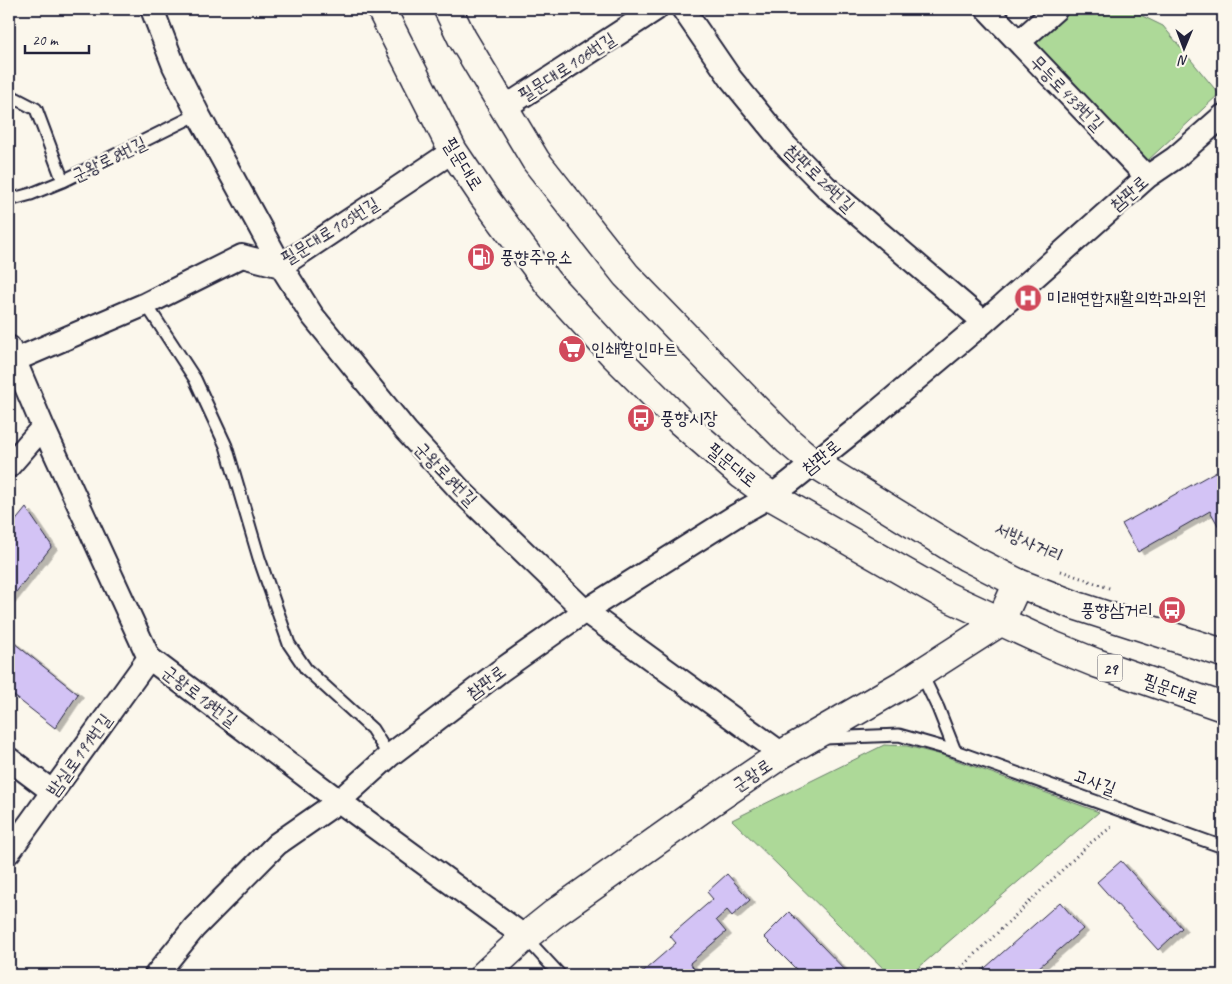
<svg xmlns="http://www.w3.org/2000/svg" width="1232" height="984" viewBox="0 0 1232 984" font-family="Caveat,'Poor Story',sans-serif">
	<style>
		.green { fill: #add998; stroke: #687e6a }
		.building { fill: #d3c3f5; stroke: #22223b; filter: url(#shadow) }
		.lines { fill: none; stroke-linecap: round; stroke-linejoin: round }
		.lane-casing { stroke: #22223b; stroke-width: 15 }
		.street-casing { stroke: #22223b; stroke-width: 26 }
		.secondary-casing { stroke: #22223b; stroke-width: 31 }
		.primary-casing { stroke: #22223b; stroke-width: 31 }
		.path { stroke: #22223b; stroke-width: 3; stroke-dasharray: 1 4; stroke-linecap: butt }
		.lane { stroke: #fbf7ec; stroke-width: 11 }
		.street { stroke: #fbf7ec; stroke-width: 22 }
		.secondary { stroke: #fbf7ec; stroke-width: 28 }
		.primary { stroke: #fbf7ec; stroke-width: 28 }
		.labels { text-anchor: middle; stroke-width: 5; stroke-linejoin: round; paint-order: stroke }
		.shield { fill: #fbf7ec; stroke: #636270; stroke-width: 1 }
		.shield-label { font-size: 16px; font-weight: bold; fill: #22223b }
		.street-label { font-size: 18px; fill: #22223b; stroke: #fbf7ec }
		.poi-label { font-size: 18px; fill: #22223b; stroke: #fbf7ec; text-anchor: start }
	</style>
	<defs>
		<filter id="shadow"><feDropShadow dx="5.5" dy="3" stdDeviation="0" flood-color="#0004"/></filter>
	</defs>
	<rect width="100%" height="100%" fill="#fbf7ec"/>
	<filter id="ink" filterUnits="userSpaceOnUse"><feTurbulence type="fractalNoise" baseFrequency=".02" numOctaves="2"/><feDisplacementMap in="SourceGraphic" scale="10" xChannelSelector="R" yChannelSelector="G"/><feConvolveMatrix kernelMatrix="1 2 1 2 8 2 1 2 1" color-interpolation-filters="sRGB"/></filter>
	<g filter="url(#ink)">
		<path class="green" d="M1070,9H1128L1163,26L1219,94L1146,162L1035,41Z
			M884,745L907,746L942,755L1099,812L910,975H890L732,820Z"/>
		<path class="building" d="M1222,468L1223,470V534L1210,511L1138,552L1122,524Z
			M26,508L52,546L9,601V529Z
			M9,639L78,694L55,728L9,692Z
			M1121,861L1182,928L1158,950L1097,882Z
			M727,874L750,900L732,916L727,910L716,920L726,932L690,963L695,970L689,975H639L676,943L670,936L713,899L707,892Z
			M1060,902L1083,929L1030,975H977Z
			M789,912L850,975H802L764,937Z"/>
		<g class="lines">
			<g class="lane-casing">
				<path id="lane" d="M9,95L36,109L63,181
					M9,200L31,194L63,181L198,114
					M146,304L195,379L226,446L259,558L289,644L306,669L372,729L389,756
					M825,738L899,735L955,751L938,708L921,673
					M955,751L1223,847
					M525,937L560,975"/>
			</g>
			<g class="street-casing">
				<path id="street" d="M152,9L174,66L198,114L281,266L312,315L406,431L461,491L585,611L782,754
					M683,9L731,79L785,145L826,187L984,322
					M987,9L1147,177
					M1019,42L1056,9
					M504,108L656,9
					M9,347L43,427L149,658L339,801L525,937
					M15,360L146,304L242,256L281,266L453,151
					M9,466L43,427
					M9,759L53,792
					M9,852L149,658
					M156,975L194,928L277,844L339,801L389,756L500,671L585,611L737,515L771,496L790,482L864,423L984,322L1147,177L1175,158L1223,116"/>
			</g>
			<g class="secondary-casing">
				<path id="secondary" d="M484,975L525,937L555,913L710,803L782,754L905,683L1000,622L1018,583"/>
			</g>
			<g class="primary-casing">
				<path id="primary" d="M381,9L453,151L484,197L548,283L613,354L681,422L742,475L771,496L946,596L1054,646L1096,663L1223,707
					M448,9L462,38L536,161L626,275L754,407L788,441L814,463L967,557L1018,583L1077,606L1223,653"/>
			</g>
			<path class="path" d="M1061,571L1112,589
				M954,975L1089,844L1114,825"/>
			<use href="#lane" class="lane"/>
			<use href="#street" class="street"/>
			<use href="#secondary" class="secondary"/>
			<use href="#primary" class="primary"/>
		</g>
	</g>
	<defs>
		<g id="fuel-disc" transform="scale(1.4375)"><circle r="9.5" fill="#d1495b" stroke="#fbf7ec"/><path d="M-5.5-6h7V0h2V4h1.3V-2.5L3-4.5l.8-.8L6-3V5H2.5V1h-1V6h-7ZM-4.2-4.7v3.2H.2V-4.7Z" fill="#fff"/></g>
		<g id="hospital-disc" transform="scale(1.4375)"><circle r="9.5" fill="#d1495b" stroke="#fbf7ec"/><path d="M-5-5h3v3.5h4V-5h3V5h-3V1.5h-4V5h-3Z" fill="#fff"/></g>
		<g id="supermarket-disc" transform="scale(1.4375)"><circle r="9.5" fill="#d1495b" stroke="#fbf7ec"/><path d="M-6-5.5h2.5l.6 2H6L4.5 2H-2.5L-4.4-4H-6ZM-1.5 3.2a1.3 1.3 0 1 0 .1 0ZM3 3.2a1.3 1.3 0 1 0 .1 0Z" fill="#fff"/></g>
		<g id="bus-disc" transform="scale(1.4375)"><circle r="9.5" fill="#d1495b" stroke="#fbf7ec"/><path d="M-5-6H5V4H4V6H2V4H-2V6H-4V4H-5ZM-3.5-4V0h7V-4ZM-3.5 1.2v1.5H-2V1.2ZM2 1.2v1.5H3.5V1.2Z" fill="#fff"/></g>
	</defs>
	<g fill-rule="evenodd">
		<use href="#fuel-disc" x="481" y="257"/>
		<use href="#hospital-disc" x="1028" y="298"/>
		<use href="#supermarket-disc" x="572" y="349"/>
		<use href="#bus-disc" x="641" y="418"/>
		<use href="#bus-disc" x="1172" y="610"/>
	</g>
	<g class="labels">
		<rect class="shield" x="1097.5" y="654.5" width="25" height="27" rx="4"/>
		<g class="shield-label">
			<text x="1110" y="674">29</text>
		</g>
		<g class="street-label">
			<text transform="translate(567 67) rotate(-33)" y="6">필문대로106번길</text>
			<text transform="translate(1067 93) rotate(46)" y="6">무등로433번길</text>
			<text transform="translate(109 159) rotate(-26)" y="6">군왕로8번길</text>
			<text transform="translate(463 164) rotate(58)" y="6">필문대로</text>
			<text transform="translate(820 178) rotate(44)" y="6">참판로26번길</text>
			<text transform="translate(1129 193) rotate(-41)" y="6">참판로</text>
			<text transform="translate(330 231) rotate(-32)" y="6">필문대로105번길</text>
			<text transform="translate(821 457) rotate(-39)" y="6">참판로</text>
			<text transform="translate(732 465) rotate(39)" y="6">필문대로</text>
			<text transform="translate(446 474) rotate(46)" y="6">군왕로8번길</text>
			<text transform="translate(1029 542) rotate(24)" y="6">서방사거리</text>
			<text transform="translate(486 682) rotate(-37)" y="6">참판로</text>
			<text transform="translate(1171 689) rotate(19)" y="6">필문대로</text>
			<text transform="translate(200 696) rotate(37)" y="6">군왕로18번길</text>
			<text transform="translate(79 755) rotate(-54)" y="6">밤실로191번길</text>
			<text transform="translate(752 775) rotate(-34)" y="6">군왕로</text>
			<text transform="translate(1095 782) rotate(20)" y="6">고사길</text>
		</g>
		<g class="poi-label">
			<text x="500" y="263">풍향주유소</text>
			<text x="1047" y="304">미래연합재활의학과의원</text>
			<text x="591" y="355">인쇄할인마트</text>
			<text x="660" y="424">풍향시장</text>
			<text x="1153" y="616" text-anchor="end">풍향삼거리</text>
		</g>
	</g>
	<rect width="1232" height="984" fill="none" stroke="#fbf7ec" stroke-width="30"/>
	<rect x="15" y="15" width="1202" height="954" fill="none" stroke="#22223b" stroke-width="2" filter="url(#ink)"/>
	<g transform="translate(1184 48) rotate(181)" stroke="#fbf7ec" stroke-width="4" paint-order="stroke">
	<path d="M0-4L9 19L0 12L-9 19Z" fill="#22223b"/>
	<text y="-8" font-size="14" font-weight="bold" text-anchor="middle" fill="#22223b">N</text>
	</g>
	<path d="M25 45v8h64v-8" fill="none" stroke="#22223b" stroke-width="2.5"/>
	<text x="32" y="45" font-size="15" fill="#22223b" stroke="#fbf7ec" stroke-width="4" paint-order="stroke">20 m</text>
</svg>
